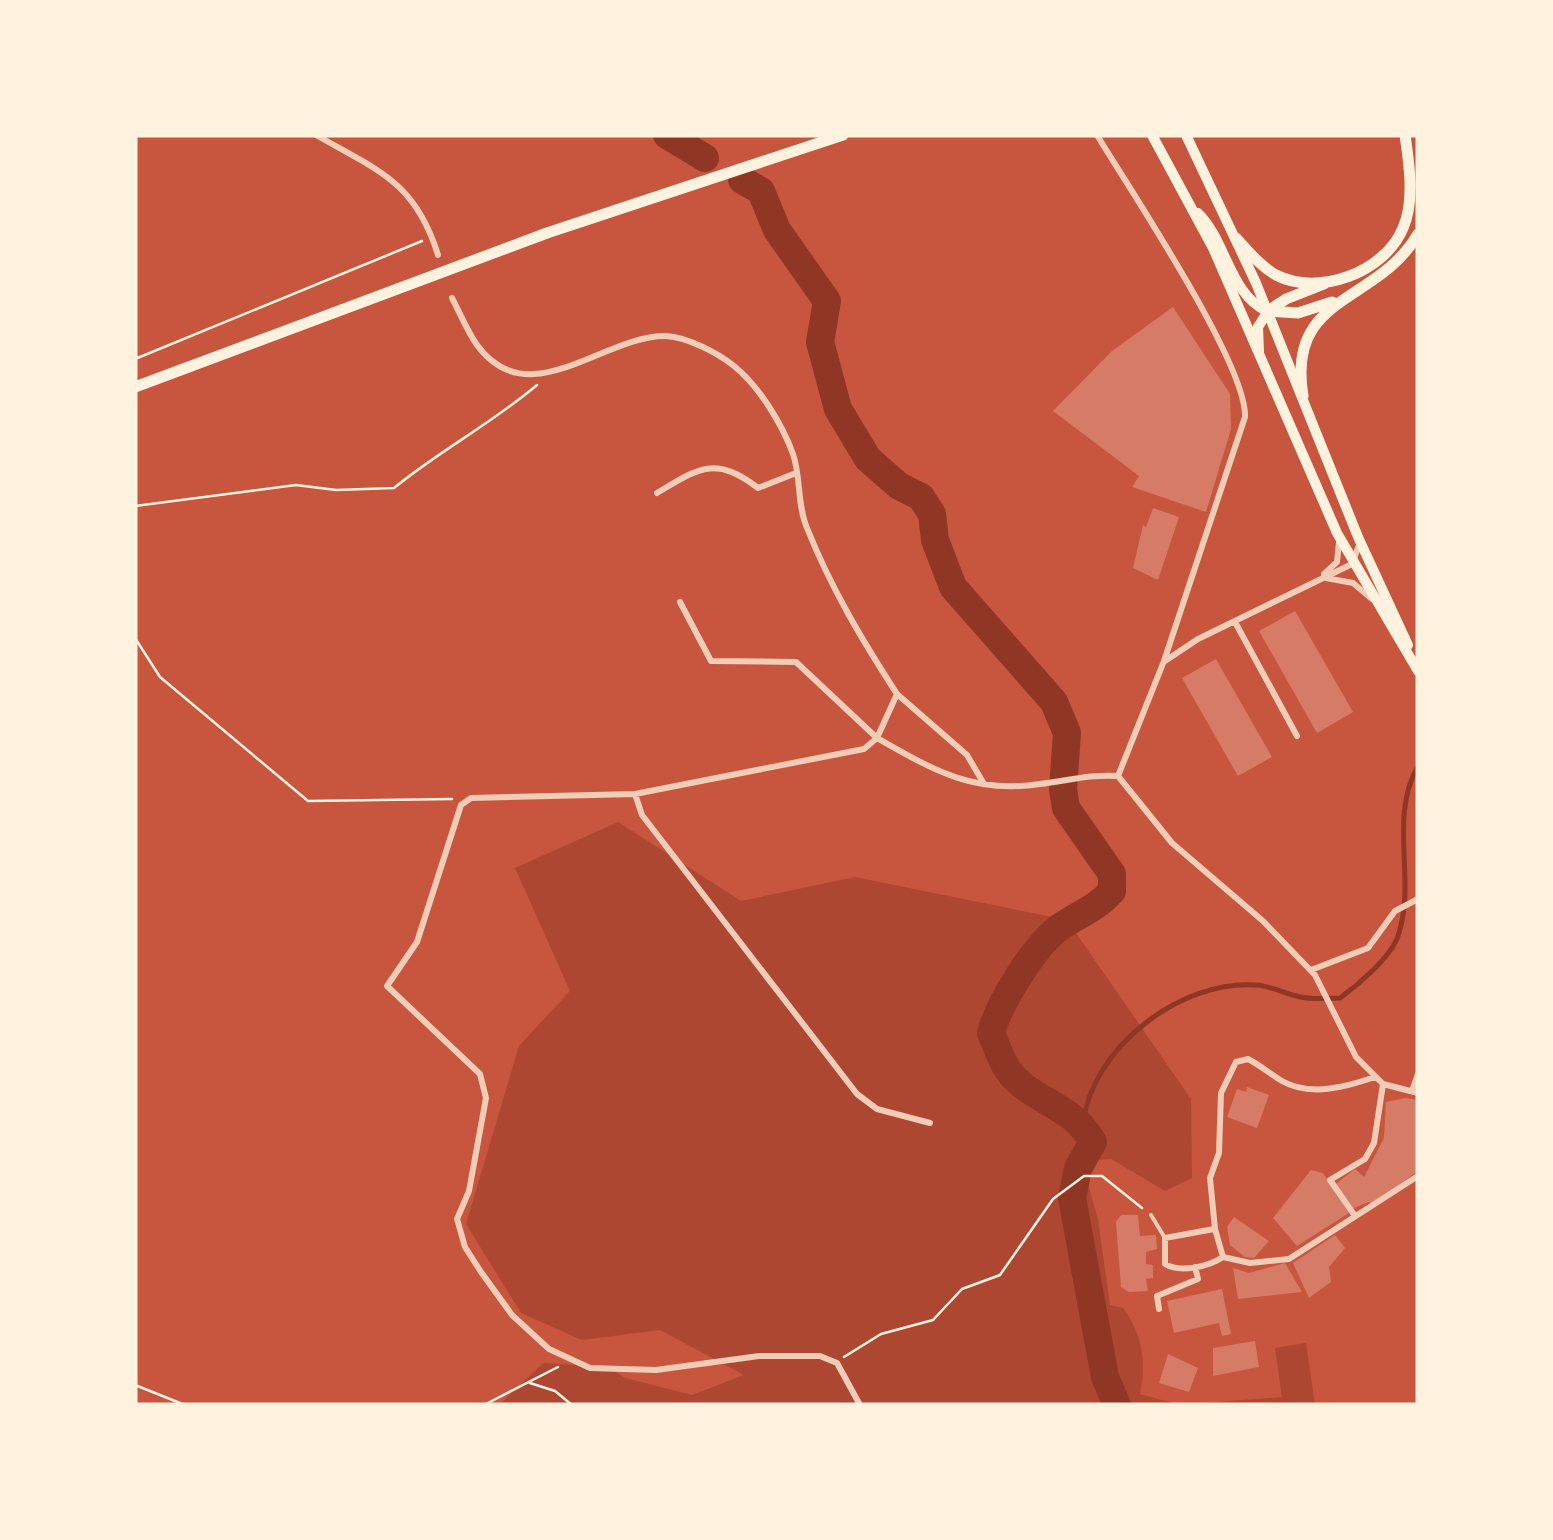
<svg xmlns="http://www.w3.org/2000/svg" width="1553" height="1540" viewBox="0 0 1553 1540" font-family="Rubik,sans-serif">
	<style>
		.green { fill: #ae4732 }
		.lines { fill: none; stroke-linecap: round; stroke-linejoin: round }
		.stream { stroke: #8f3625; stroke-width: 5 }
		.river { stroke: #8f3625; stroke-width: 28 }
		.building { fill: #d67c66 }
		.path { stroke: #fff3e0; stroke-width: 2.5 }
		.service { stroke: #f1ccb7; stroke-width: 4 }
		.minor { stroke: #f1ccb7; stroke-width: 6 }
		.primary { stroke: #fff3e0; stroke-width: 10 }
		.trunk { stroke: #fff3e0; stroke-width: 11 }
	</style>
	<rect width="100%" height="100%" fill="#c8553d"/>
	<path class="green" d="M618,822L741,901L855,877L1067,920L1191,1099L1192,1178L1165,1191L1111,1159L1097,1160L1088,1184L1098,1220L1110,1305L1123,1308C1142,1333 1147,1363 1140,1394L1180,1405H499L543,1363L608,1367L625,1378L692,1395L744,1375L660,1330L582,1340L521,1313L466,1224L519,1046L570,991L515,868Z
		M1306,1343L1315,1405H1181L1282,1397L1275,1348Z"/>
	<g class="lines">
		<path class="stream" d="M1083,1125C1090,1049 1181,979 1256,985C1271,986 1286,994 1301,997C1313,1000 1327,998 1340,998C1358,985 1391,957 1398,936C1417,881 1388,818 1418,766"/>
		<path class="river" d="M667,135L705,158
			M742,180L761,191L777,230L827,301L820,342L838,409L868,459L899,486L921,497L932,514L935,540L953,587L1054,702L1067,733L1063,789L1066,808L1112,874V891C1097,908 1079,914 1060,927C1034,946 999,1003 991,1033C996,1045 1001,1060 1008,1070C1029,1101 1070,1102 1093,1142L1078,1168L1072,1198L1105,1377L1117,1405"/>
	</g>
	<path class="building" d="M1173,307L1230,394L1231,429L1206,512L1132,487L1139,476L1053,411L1112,351Z
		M1153,508L1179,517L1158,580L1133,568L1143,525L1146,527Z
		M1295,611L1353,712L1317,733L1259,631Z
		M1216,659L1272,757L1238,776L1182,678Z
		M1247,1087L1269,1095L1257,1128L1227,1117L1237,1089L1246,1092Z
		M1405,1098L1418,1100V1171L1372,1204L1368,1202L1352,1209L1332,1187L1355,1169L1364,1177L1384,1138L1386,1102Z
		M1311,1170L1323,1173L1349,1213L1297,1246L1273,1218Z
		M1121,1215H1138L1140,1236L1156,1235L1157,1249L1146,1252V1264L1153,1265V1278L1146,1279L1148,1291L1129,1292L1121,1287L1116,1222Z
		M1234,1217L1269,1241L1254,1258L1245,1257L1230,1245L1227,1227Z
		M1335,1235L1345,1248L1329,1267L1331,1282L1309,1298L1293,1263Z
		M1285,1263L1302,1292L1238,1299L1233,1268L1249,1273Z
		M1222,1289L1231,1334L1222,1336L1219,1323L1174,1333L1167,1301Z
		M1255,1341L1259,1367L1213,1376V1348Z
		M1168,1354L1198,1368L1189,1392L1159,1383Z"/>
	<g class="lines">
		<path class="path" d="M135,359L422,241
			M135,506L296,485L336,490L394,488C439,451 491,424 537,385
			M135,638L160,677L308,801L452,799
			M844,1357L881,1334L933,1320L962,1289L1000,1275L1053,1199L1084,1176H1102L1142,1208
			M530,1383L555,1391L572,1405
			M135,1385L185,1405
			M484,1405L558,1367"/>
		<path class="service" d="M1151,1215L1165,1238"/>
		<path class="minor" d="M316,135C377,170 415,181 438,255
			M1097,135C1130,190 1247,364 1245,417L1164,661L1118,776
			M452,298C460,313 467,331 477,345C529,416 603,335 666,336C687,337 718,353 734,366C759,386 782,424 793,454C801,477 797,505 807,528C831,588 862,640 897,694
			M657,493C699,468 715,455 758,488L796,473
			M1324,574L1337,562L1339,542
			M1326,578L1353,583L1372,599
			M680,602L711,661L796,662L877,738L864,749L635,794L471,798L461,805L417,942L387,986L480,1074L486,1098L469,1191L457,1219L465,1247L481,1272L512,1315L549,1349L590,1368L656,1370L759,1356H820L837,1363L860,1405
			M1235,622L1297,736
			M1165,661L1198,639L1352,564L1359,545
			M1118,776L1172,843L1263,921L1315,975L1356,1057L1383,1084L1418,1093
			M984,784L967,755L897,694L877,738C933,770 973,794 1040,784C1067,781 1090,774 1118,776
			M635,794L642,815L857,1094L877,1109L930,1123
			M1311,970L1368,948L1395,911L1418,899
			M1412,1091L1418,1074
			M1355,1216L1330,1180L1365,1159L1374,1143L1383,1084
			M1214,1229L1165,1238V1264C1180,1273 1208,1267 1223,1257
			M1223,1257L1215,1229L1210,1178L1219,1153L1221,1093L1236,1062L1248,1059C1260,1065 1270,1074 1282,1081C1310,1097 1346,1087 1375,1077
			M1223,1257L1250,1263L1289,1259L1418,1176
			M1159,1309L1157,1296L1198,1279L1195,1267"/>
		<path class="primary" d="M1152,135L1213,248L1337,533L1418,671
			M1186,135L1256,283L1358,537L1408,645
			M1198,213C1226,240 1230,295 1267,311
			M1259,352L1258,327L1268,311"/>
		<path class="trunk" d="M1236,238C1248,251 1260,266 1276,275C1319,297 1385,272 1403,228C1415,201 1409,163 1405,135
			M1268,311L1298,313L1332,302
			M1268,311L1286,299L1324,284
			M135,387L547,233L843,135
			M1303,396C1286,293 1377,305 1418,234"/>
	</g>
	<rect width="1553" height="1540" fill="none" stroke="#fff3e0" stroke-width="275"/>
</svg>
